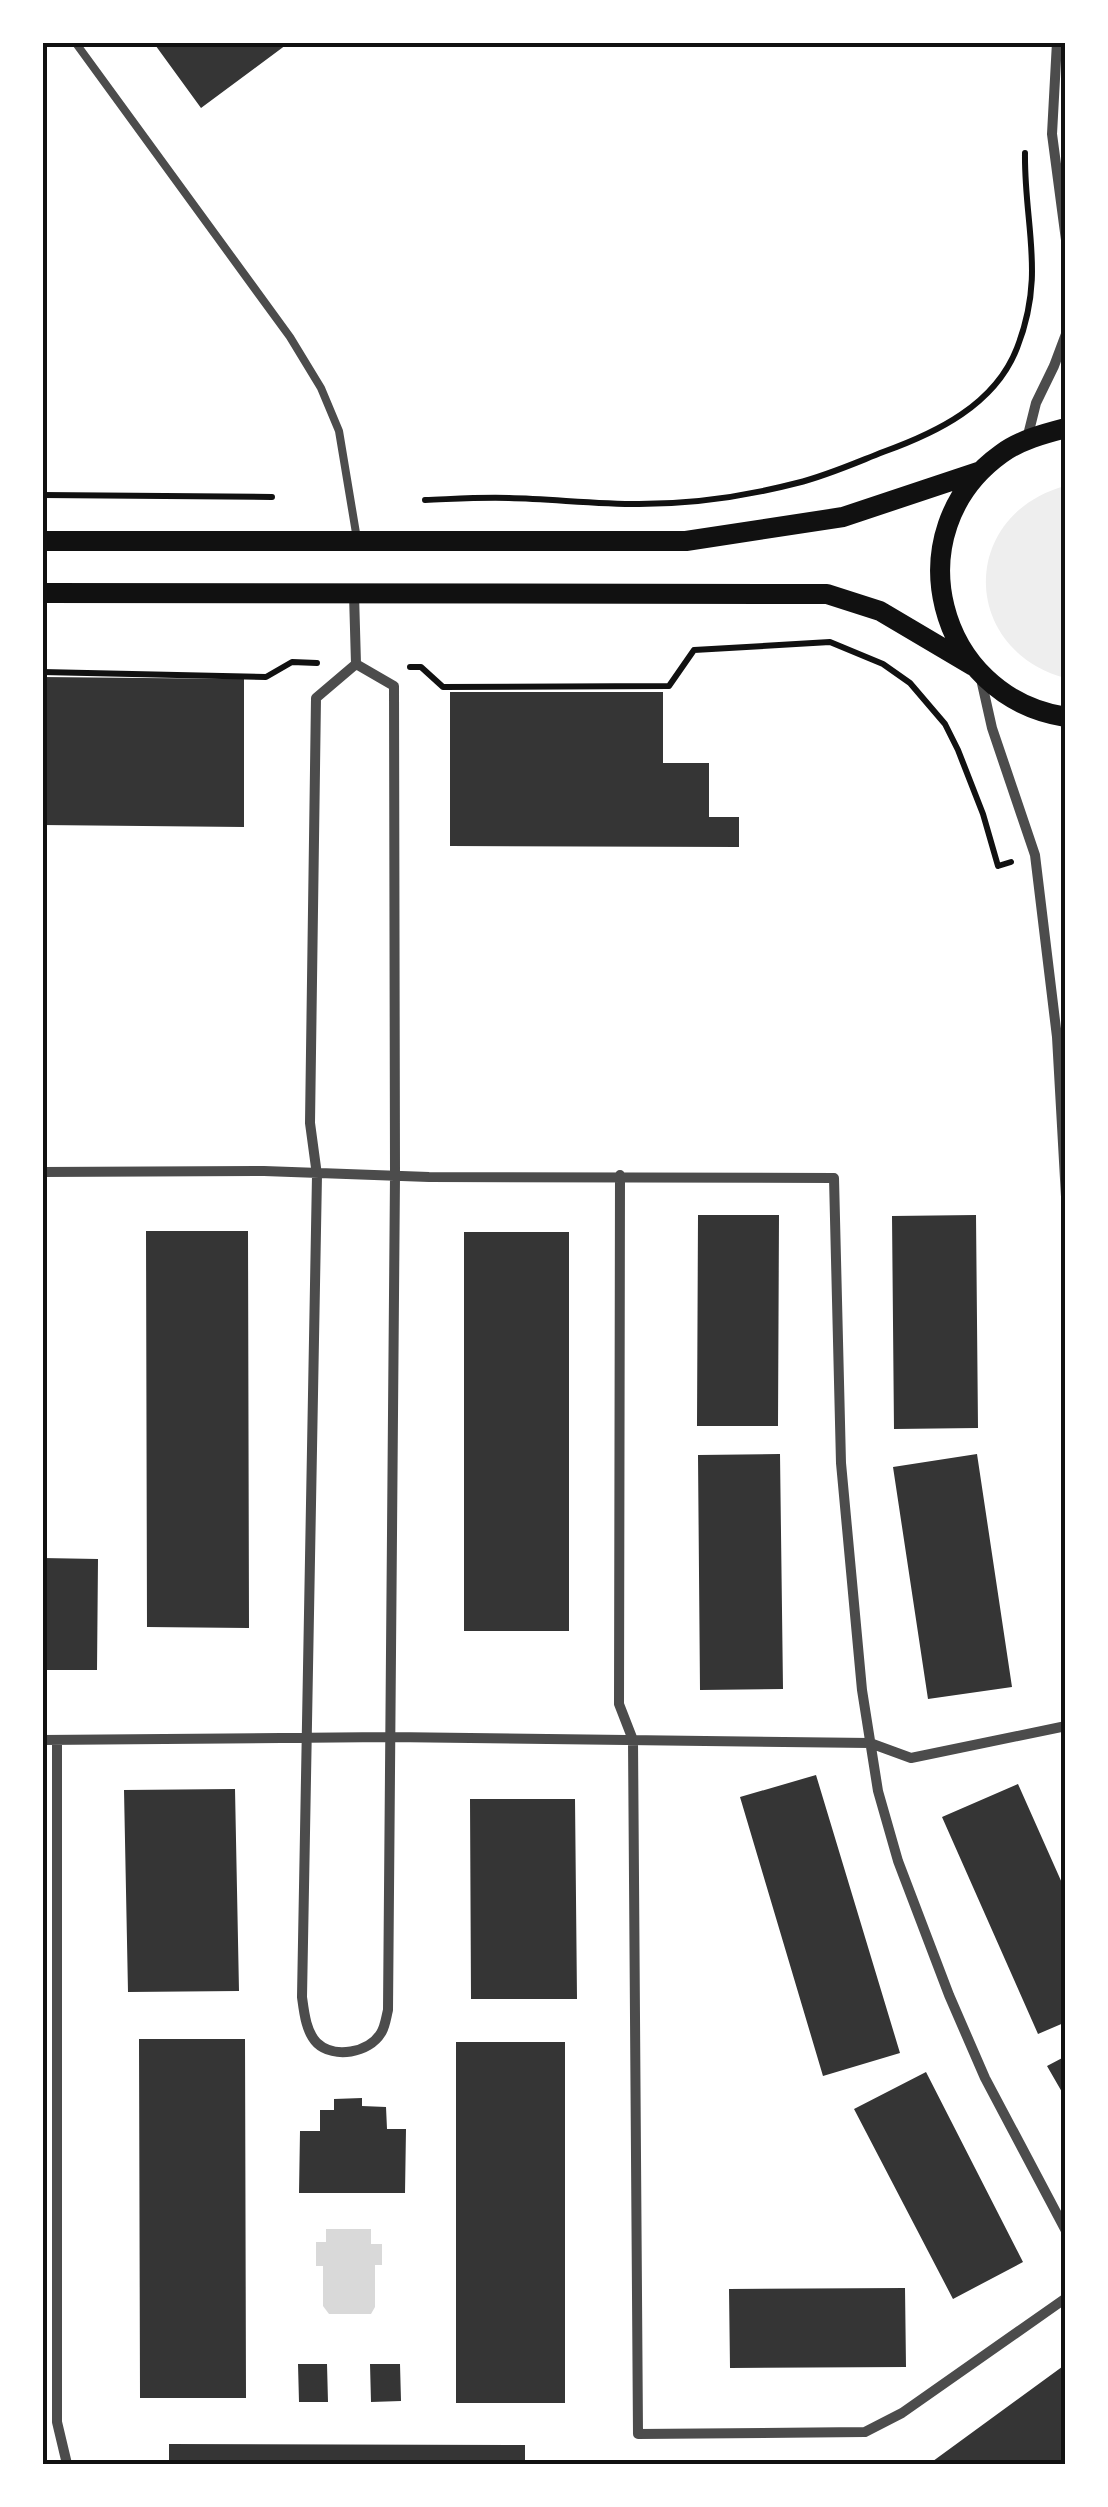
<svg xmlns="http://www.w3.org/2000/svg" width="1108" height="2507" viewBox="0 0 1108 2507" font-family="Overpass,sans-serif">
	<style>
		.green { fill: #eee }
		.water { fill: #d9d9d9 }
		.building { fill: #353535 }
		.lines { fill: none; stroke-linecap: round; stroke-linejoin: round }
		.path { stroke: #111; stroke-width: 6 }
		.service { stroke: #4c4c4c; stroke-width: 8 }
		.minor { stroke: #4c4c4c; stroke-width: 10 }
		.secondary { stroke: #111; stroke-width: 20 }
		.neatline { fill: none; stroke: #111; stroke-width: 4 }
	</style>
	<rect width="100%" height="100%" fill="#fff"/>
	<path class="green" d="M1065,486H1066L1065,678C960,649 959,515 1065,486Z"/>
	<path class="water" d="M326,2229H371V2244H382V2265H375V2307L371,2314H329L323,2306V2266H316V2242H326Z"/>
	<path class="building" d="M153,42H290L201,108Z
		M42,677L244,679V827L42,825Z
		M450,692H663V763H709V817H739V847L450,846Z
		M698,1215H779L778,1426H697Z
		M976,1215L978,1428L894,1429L892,1216Z
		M146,1231H248L249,1628L147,1627Z
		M464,1232H569V1631H464Z
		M780,1454L783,1689L700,1690L698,1455Z
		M977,1454L1012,1687L928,1699L893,1467Z
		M42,1558L98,1559L97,1670H42Z
		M816,1775L900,2053L823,2076L740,1797Z
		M1018,1784L1066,1892V2022L1038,2034L942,1817Z
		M235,1789L239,1991L128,1992L124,1790Z
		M470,1799H575L577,1999H471Z
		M139,2039H245L246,2398H140Z
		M456,2042H565V2403H456Z
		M1066,2056V2099L1047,2066Z
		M926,2072L1023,2262L953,2299L854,2109Z
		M362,2098V2106L386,2107L387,2129H406L405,2193H299L300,2131H320V2110H334V2099Z
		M905,2288L906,2367L730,2368L729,2289Z
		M298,2364H327L328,2402H299Z
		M370,2364H400L401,2401L371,2402Z
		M1066,2364V2464H929Z
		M169,2444L525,2445V2464H169Z"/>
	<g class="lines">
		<path class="path" d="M42,495L272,497
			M425,500C453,499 481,497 509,498C552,499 595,504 639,504C690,504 747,496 797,483C826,476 855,463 883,452C936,433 995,405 1017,348C1046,274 1024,226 1025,153
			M410,667H421L443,687L669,686L694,650L830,642L883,664L910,683L945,724L958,750L983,814L998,866L1011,862
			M42,672L266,677L292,662L317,663"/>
		<path class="service" d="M75,42L290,337L321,388L339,431L357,539"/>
		<path class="minor" d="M1057,42L1052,134L1066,240
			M1027,439L1036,403L1054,366L1066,334
			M354,594L356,664
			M356,664L394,686L395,1176L388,2010C386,2018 385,2027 381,2033C369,2053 334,2059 317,2043C306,2032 304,2012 302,1997L317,1175L310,1123L316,698Z
			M981,679L992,728L1035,855L1057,1037L1066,1197
			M42,1172L264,1171L429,1177L834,1178L841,1463L862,1690L878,1791L898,1861L949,1995L985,2078L1066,2231
			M620,1175L619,1704L633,1740L638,2434L865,2432L902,2413L1066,2298
			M42,1740L390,1737L870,1743L911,1758L1066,1726
			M57,1740V2422L67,2464"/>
		<path class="secondary" d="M1066,428C1043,434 1020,440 1001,454C894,531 936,697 1066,717
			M42,541H686L843,517L981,471
			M42,593L827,594L880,611L973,666"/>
	</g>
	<rect width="1108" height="2507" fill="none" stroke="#ffffff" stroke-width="90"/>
	<rect x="45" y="45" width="1018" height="2417" class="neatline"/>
</svg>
